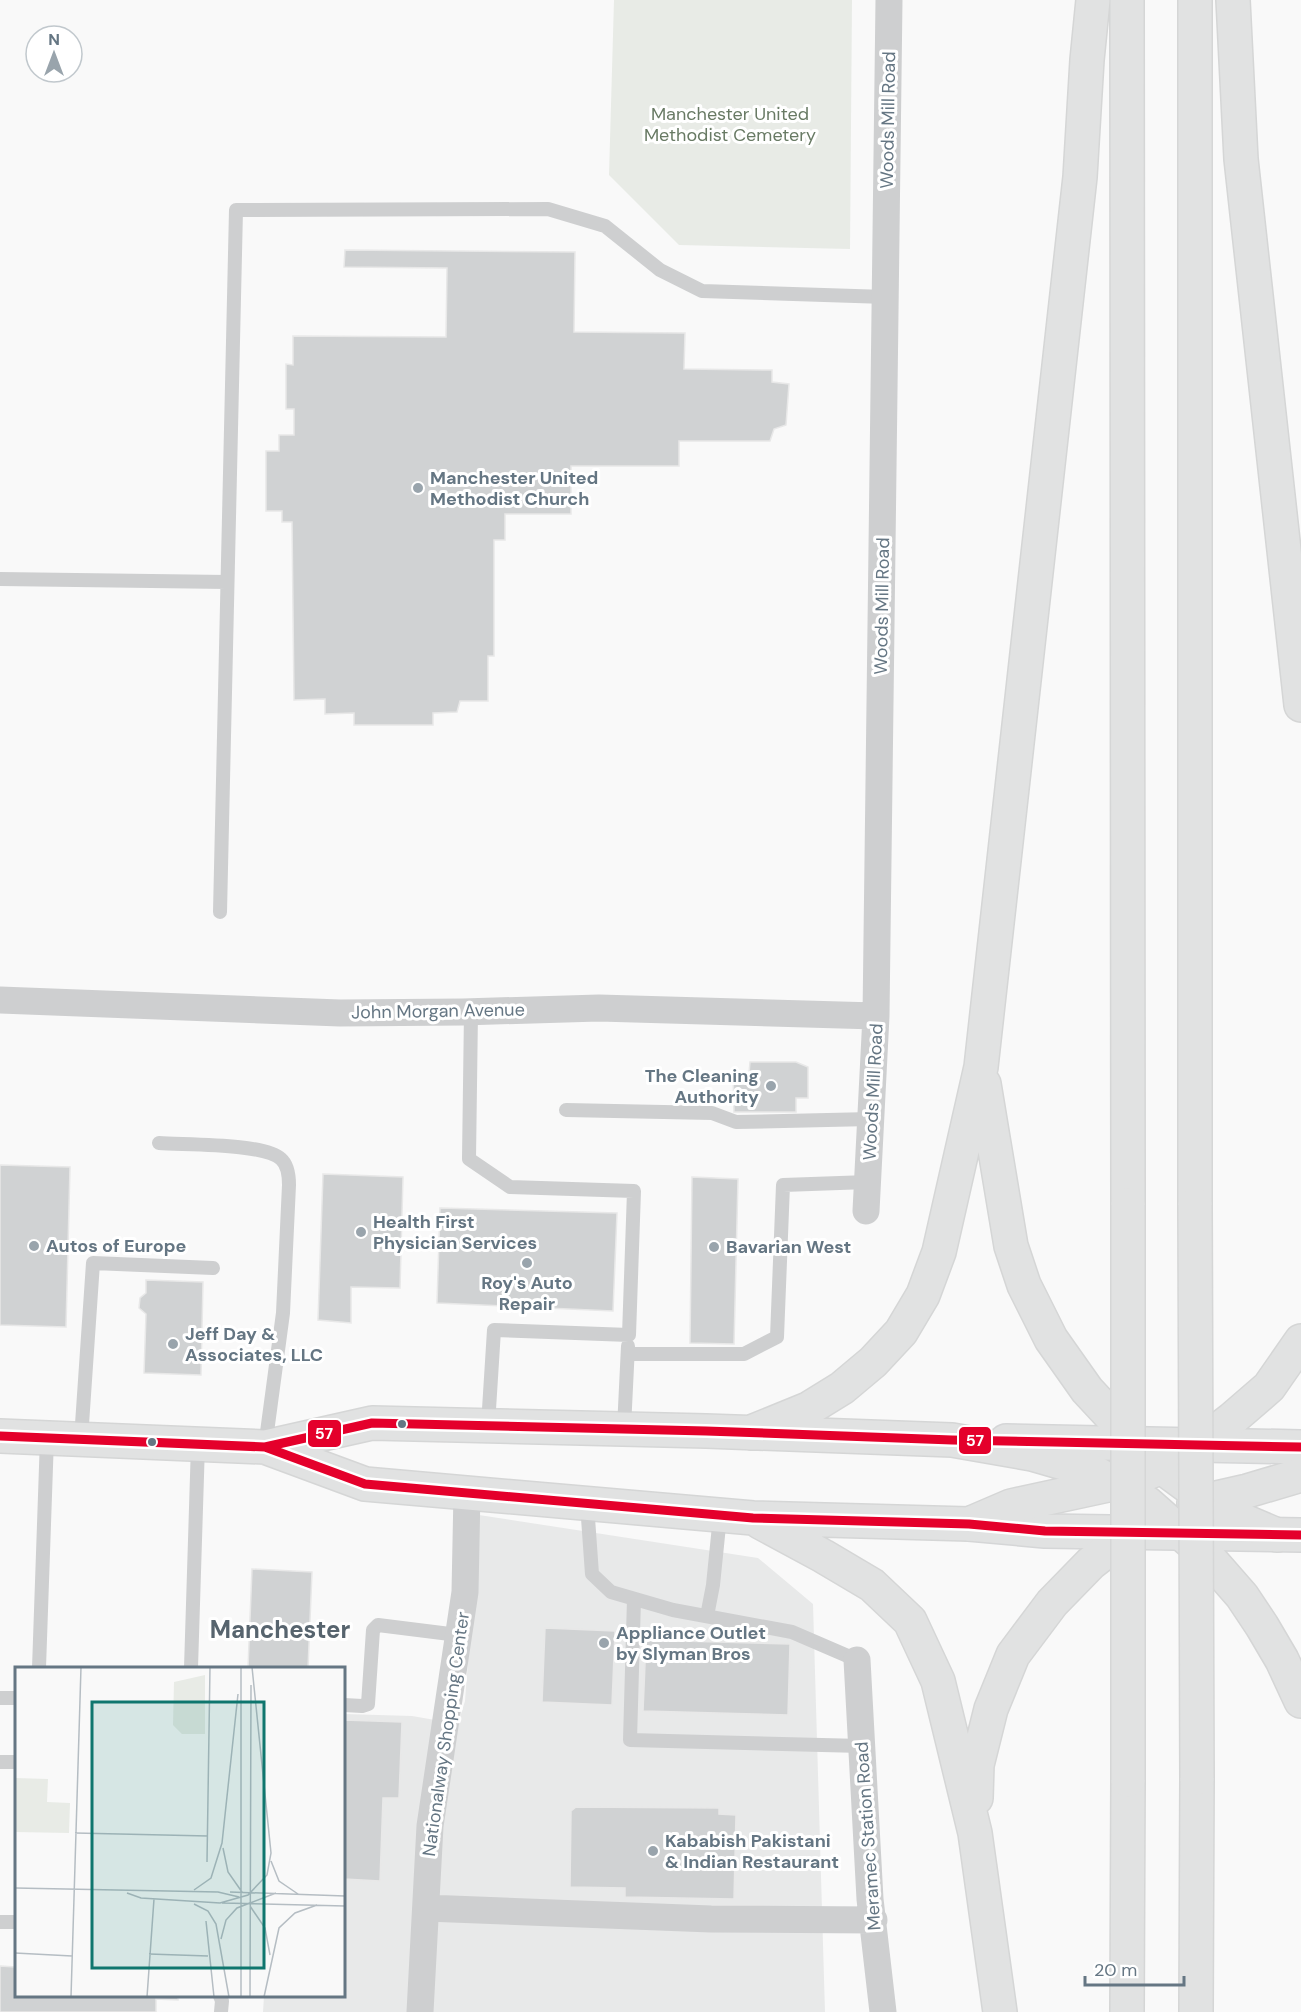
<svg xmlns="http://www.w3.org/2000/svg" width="1301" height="2012" viewBox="0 0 1301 2012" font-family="'DM Sans',sans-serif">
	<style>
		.built { fill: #e8e9e9 }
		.green { fill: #e8ebe6 }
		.building { fill: #d0d2d3; stroke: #e8e8e8; stroke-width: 1.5 }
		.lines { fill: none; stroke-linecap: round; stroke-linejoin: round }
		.primary-casing { stroke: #d5d6d7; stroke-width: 36 }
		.highway-casing { stroke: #d5d6d6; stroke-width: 36 }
		.lane { stroke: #cecfd0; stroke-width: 14 }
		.street { stroke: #cecfd0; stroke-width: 27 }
		.primary { stroke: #e1e2e2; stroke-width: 33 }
		.highway { stroke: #e1e2e2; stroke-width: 33 }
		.highway-bridge-casing { stroke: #d5d6d6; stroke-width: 36; stroke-linecap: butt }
		.highway-bridge { stroke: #e1e2e2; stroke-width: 33 }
		.bus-1-casing { stroke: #fff; stroke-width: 14 }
		.bus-1 { stroke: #e4002b; stroke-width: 9 }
		.poi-dot { fill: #99a4ac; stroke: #fff; stroke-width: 2 }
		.bus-dot { fill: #657683; stroke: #fff; stroke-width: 2 }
		.labels { text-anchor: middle; stroke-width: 6; stroke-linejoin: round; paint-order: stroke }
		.park-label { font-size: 18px; fill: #687a64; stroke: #fff }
		.street-label { font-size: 18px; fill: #657683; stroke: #fff }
		.poi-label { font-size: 18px; font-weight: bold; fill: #657683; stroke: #fff; text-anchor: start }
		.district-label { font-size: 24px; font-weight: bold; fill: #57646e; stroke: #fff }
		.inset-road { fill: none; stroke: #b5bdc3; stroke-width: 1.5 }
		.view { fill: #0f766e; fill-opacity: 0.15; stroke: #0f766e; stroke-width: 3 }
		.inset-edge { fill: none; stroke: #657683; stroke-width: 3 }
		.line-badge { stroke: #fff; stroke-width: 2 }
		.badge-label { font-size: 16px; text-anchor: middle; font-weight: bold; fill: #fff }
	</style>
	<rect width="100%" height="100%" fill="#f9f9f9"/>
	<path class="built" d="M479,1515L758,1558L813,1604L825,2012H263L264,1996H344V1714L412,1716L458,1724L465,1701Z"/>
	<path class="green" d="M614,0H852L850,249L679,245L609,175Z"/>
	<path class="building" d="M345,250L575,252L574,332L685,333L684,369L772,370V382L789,384L786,425L774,429L770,441H679V466H571V514H505V540H494V656H488V701H460L457,712L433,713V725H354V713L325,714V699L294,700L292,522H282V511H266V451H279V435H294V409H286V364L293,365V336L446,337L447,268L344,267Z
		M750,1062H796L808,1067V1098H796V1112H734L733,1073H749Z
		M0,1165L70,1167L66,1327L0,1325Z
		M323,1174L403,1177L400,1288L351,1287V1323L318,1320Z
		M692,1177L738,1179L734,1344L690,1343Z
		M440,1208L617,1213L613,1311L437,1303Z
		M146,1280L203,1282L201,1375L144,1373L146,1314L139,1308L140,1298L146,1293Z
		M252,1569L312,1572L308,1668H248Z
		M545,1628L615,1631L612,1705L542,1702Z
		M646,1640L790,1644L788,1715L643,1711Z
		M344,1720L402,1722L399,1798H383L380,1881L344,1879Z
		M576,1807L719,1808V1814L736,1815L734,1899L625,1897V1888L570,1887L571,1811Z
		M0,1966L16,1967V1996H178V2000L156,1999V2012H0Z"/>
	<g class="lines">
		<g class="primary-casing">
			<path id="primary" d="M1006,1441L1301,1447
				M969,1524L1045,1531L1301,1535"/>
		</g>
		<g class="highway-casing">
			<path id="highway" d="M1127,0L1128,1205
				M1195,0V1205
				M1233,0L1241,159L1301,705
				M984,1084L1011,1246L1024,1285L1051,1339L1087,1390L1152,1460L1223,1512L1277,1535
				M749,1433L808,1409L842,1388L873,1362L901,1332L923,1295L939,1252L981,1067L1080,177L1087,60L1093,0
				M0,1436L265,1447L372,1423L706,1431L952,1440L1032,1454L1094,1472L1114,1484L1147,1503L1207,1556L1242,1596L1262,1626L1282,1660L1301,1701
				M265,1447L365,1484L753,1518L969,1524L1011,1506L1131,1480L1180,1459L1232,1419L1269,1387L1301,1341
				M1194,1503L1247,1491L1301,1475
				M760,1522L823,1556L872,1585L910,1621L938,1681L975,1833L1000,2012
				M976,1798L977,1765L991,1709L1013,1655L1052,1603L1091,1563L1139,1526L1149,1522
				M1127,2012L1128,1780
				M1196,2012L1197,1778"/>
		</g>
		<path class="lane" d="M0,579L227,582
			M220,912L236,210L548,209L605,226L660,270L702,291L886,297
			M471,1012L469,1159L510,1187L634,1191L629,1335L494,1330L488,1425
			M566,1110L712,1113L736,1122L871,1119
			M159,1143C185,1145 264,1143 281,1159C288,1165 289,1176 289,1185L283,1313L265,1447
			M628,1354H744L777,1337L783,1185L868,1182
			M624,1428L628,1346
			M81,1439L93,1263L213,1268
			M587,1504L592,1574L611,1592L673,1610L792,1632L857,1660
			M634,1599L630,1740L862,1746
			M707,1616L713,1585L720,1516
			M39,1668L47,1438
			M191,1668L198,1444
			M0,1698H16
			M344,1705L362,1706L368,1704L373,1630L378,1625L458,1635
			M0,1762H16
			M0,1922H16
			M220,1996L222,2001L221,2012"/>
		<path class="street" d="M0,1000L340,1013L463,1012L599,1008L876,1016
			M866,1211L876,1016L889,0
			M857,1660L870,1899L883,2012
			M426,1908L711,1919L874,1920
			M420,2012L430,1826L465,1592L467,1492"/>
		<use href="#primary" class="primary"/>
		<use href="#highway" class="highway"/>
		<g class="highway-bridge-casing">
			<path id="highway-bridge" d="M1128,1205V1780
				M1195,1205L1197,1778"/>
		</g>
		<use href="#highway-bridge" class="highway-bridge"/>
		<g class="bus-1-casing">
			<path id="bus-1" d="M0,1436L265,1447L372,1423L706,1431L952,1440L1301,1447
				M265,1447L365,1484L753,1518L969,1524L1045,1531L1301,1535"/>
		</g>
		<use href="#bus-1" class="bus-1"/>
	</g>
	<g class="poi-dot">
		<circle cx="418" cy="488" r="6"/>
		<circle cx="771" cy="1086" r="6"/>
		<circle cx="361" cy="1232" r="6"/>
		<circle cx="34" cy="1246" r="6"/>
		<circle cx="714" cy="1247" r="6"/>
		<circle cx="527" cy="1263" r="6"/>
		<circle cx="173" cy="1344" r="6"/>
		<circle cx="604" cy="1643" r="6"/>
		<circle cx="653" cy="1851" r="6"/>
	</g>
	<g class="bus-dot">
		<circle cx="402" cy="1424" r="5"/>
		<circle cx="152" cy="1442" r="5"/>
	</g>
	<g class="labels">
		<g class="park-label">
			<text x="730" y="120">Manchester United<tspan x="730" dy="21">Methodist Cemetery</tspan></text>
		</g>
		<g class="street-label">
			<text transform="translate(888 120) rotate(-89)" y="6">Woods Mill Road</text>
			<text transform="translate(882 606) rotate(-89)" y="6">Woods Mill Road</text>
			<text transform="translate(438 1011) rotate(-1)" y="6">John Morgan Avenue</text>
			<text transform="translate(873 1092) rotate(-87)" y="6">Woods Mill Road</text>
			<text transform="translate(446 1734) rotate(-82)" y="6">Nationalway Shopping Center</text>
			<text transform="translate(868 1836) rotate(-94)" y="6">Meramec Station Road</text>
		</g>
		<g class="poi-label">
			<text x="430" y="484">Manchester United<tspan x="430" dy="21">Methodist Church</tspan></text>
			<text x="759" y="1082" text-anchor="end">The Cleaning<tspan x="759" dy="21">Authority</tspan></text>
			<text x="373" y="1228">Health First<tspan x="373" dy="21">Physician Services</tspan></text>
			<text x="46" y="1252">Autos of Europe</text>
			<text x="726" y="1253">Bavarian West</text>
			<text x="527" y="1289" text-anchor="middle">Roy's Auto<tspan x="527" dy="21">Repair</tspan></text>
			<text x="185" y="1340">Jeff Day &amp;<tspan x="185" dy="21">Associates, LLC</tspan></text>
			<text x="616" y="1639">Appliance Outlet<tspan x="616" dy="21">by Slyman Bros</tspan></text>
			<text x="665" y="1847">Kababish Pakistani<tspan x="665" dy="21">&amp; Indian Restaurant</tspan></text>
		</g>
		<g class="district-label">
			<text x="280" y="1638">Manchester</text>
		</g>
	</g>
	<g transform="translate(15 1667)">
		<rect width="330" height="330" fill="#f9f9f9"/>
		<path d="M190,8V67H167L158,58L159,15ZM0,111L33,112L32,135L55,136L54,166L0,165Z" fill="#e8ebe6"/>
		<path class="inset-road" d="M60,166L193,169M208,181L213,205L227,225M256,194L264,214L283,227M192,195L195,0M0,221L203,225L224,230M179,223L196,211L207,176L223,27M215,225L330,229M112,226L126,231L205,236L233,228L252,208L256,186L237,0M207,236L330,239M179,237L193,244L201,257L214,330M235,239L250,261L255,288M191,254L199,330M206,272L211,253L222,241L261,226M0,286L57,289M134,287L193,289M56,330L66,0M132,330L139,232M226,330V0M235,330L236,18M249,330L264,261L280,246L302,238"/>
		<path class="view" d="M77,35H249V301H77Z"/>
		<rect width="330" height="330" class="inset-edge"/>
	</g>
	<g class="line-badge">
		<rect x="307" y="1419" width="35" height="29" rx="6" fill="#e4002b"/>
		<rect x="958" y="1426" width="34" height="29" rx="6" fill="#e4002b"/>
	</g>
	<g class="badge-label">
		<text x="324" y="1439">57</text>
		<text x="975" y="1446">57</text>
	</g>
	<g transform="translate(54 54)"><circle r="28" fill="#ffffff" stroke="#c1c8cd" stroke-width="1.5"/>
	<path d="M0-4.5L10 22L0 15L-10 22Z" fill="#99a4ac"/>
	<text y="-9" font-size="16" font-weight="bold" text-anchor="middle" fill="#657683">N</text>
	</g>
	<path d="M1085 1976v9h99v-9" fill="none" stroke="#657683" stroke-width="3"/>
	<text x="1094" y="1976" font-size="18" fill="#657683" stroke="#ffffff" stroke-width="4.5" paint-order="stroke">20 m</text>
</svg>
